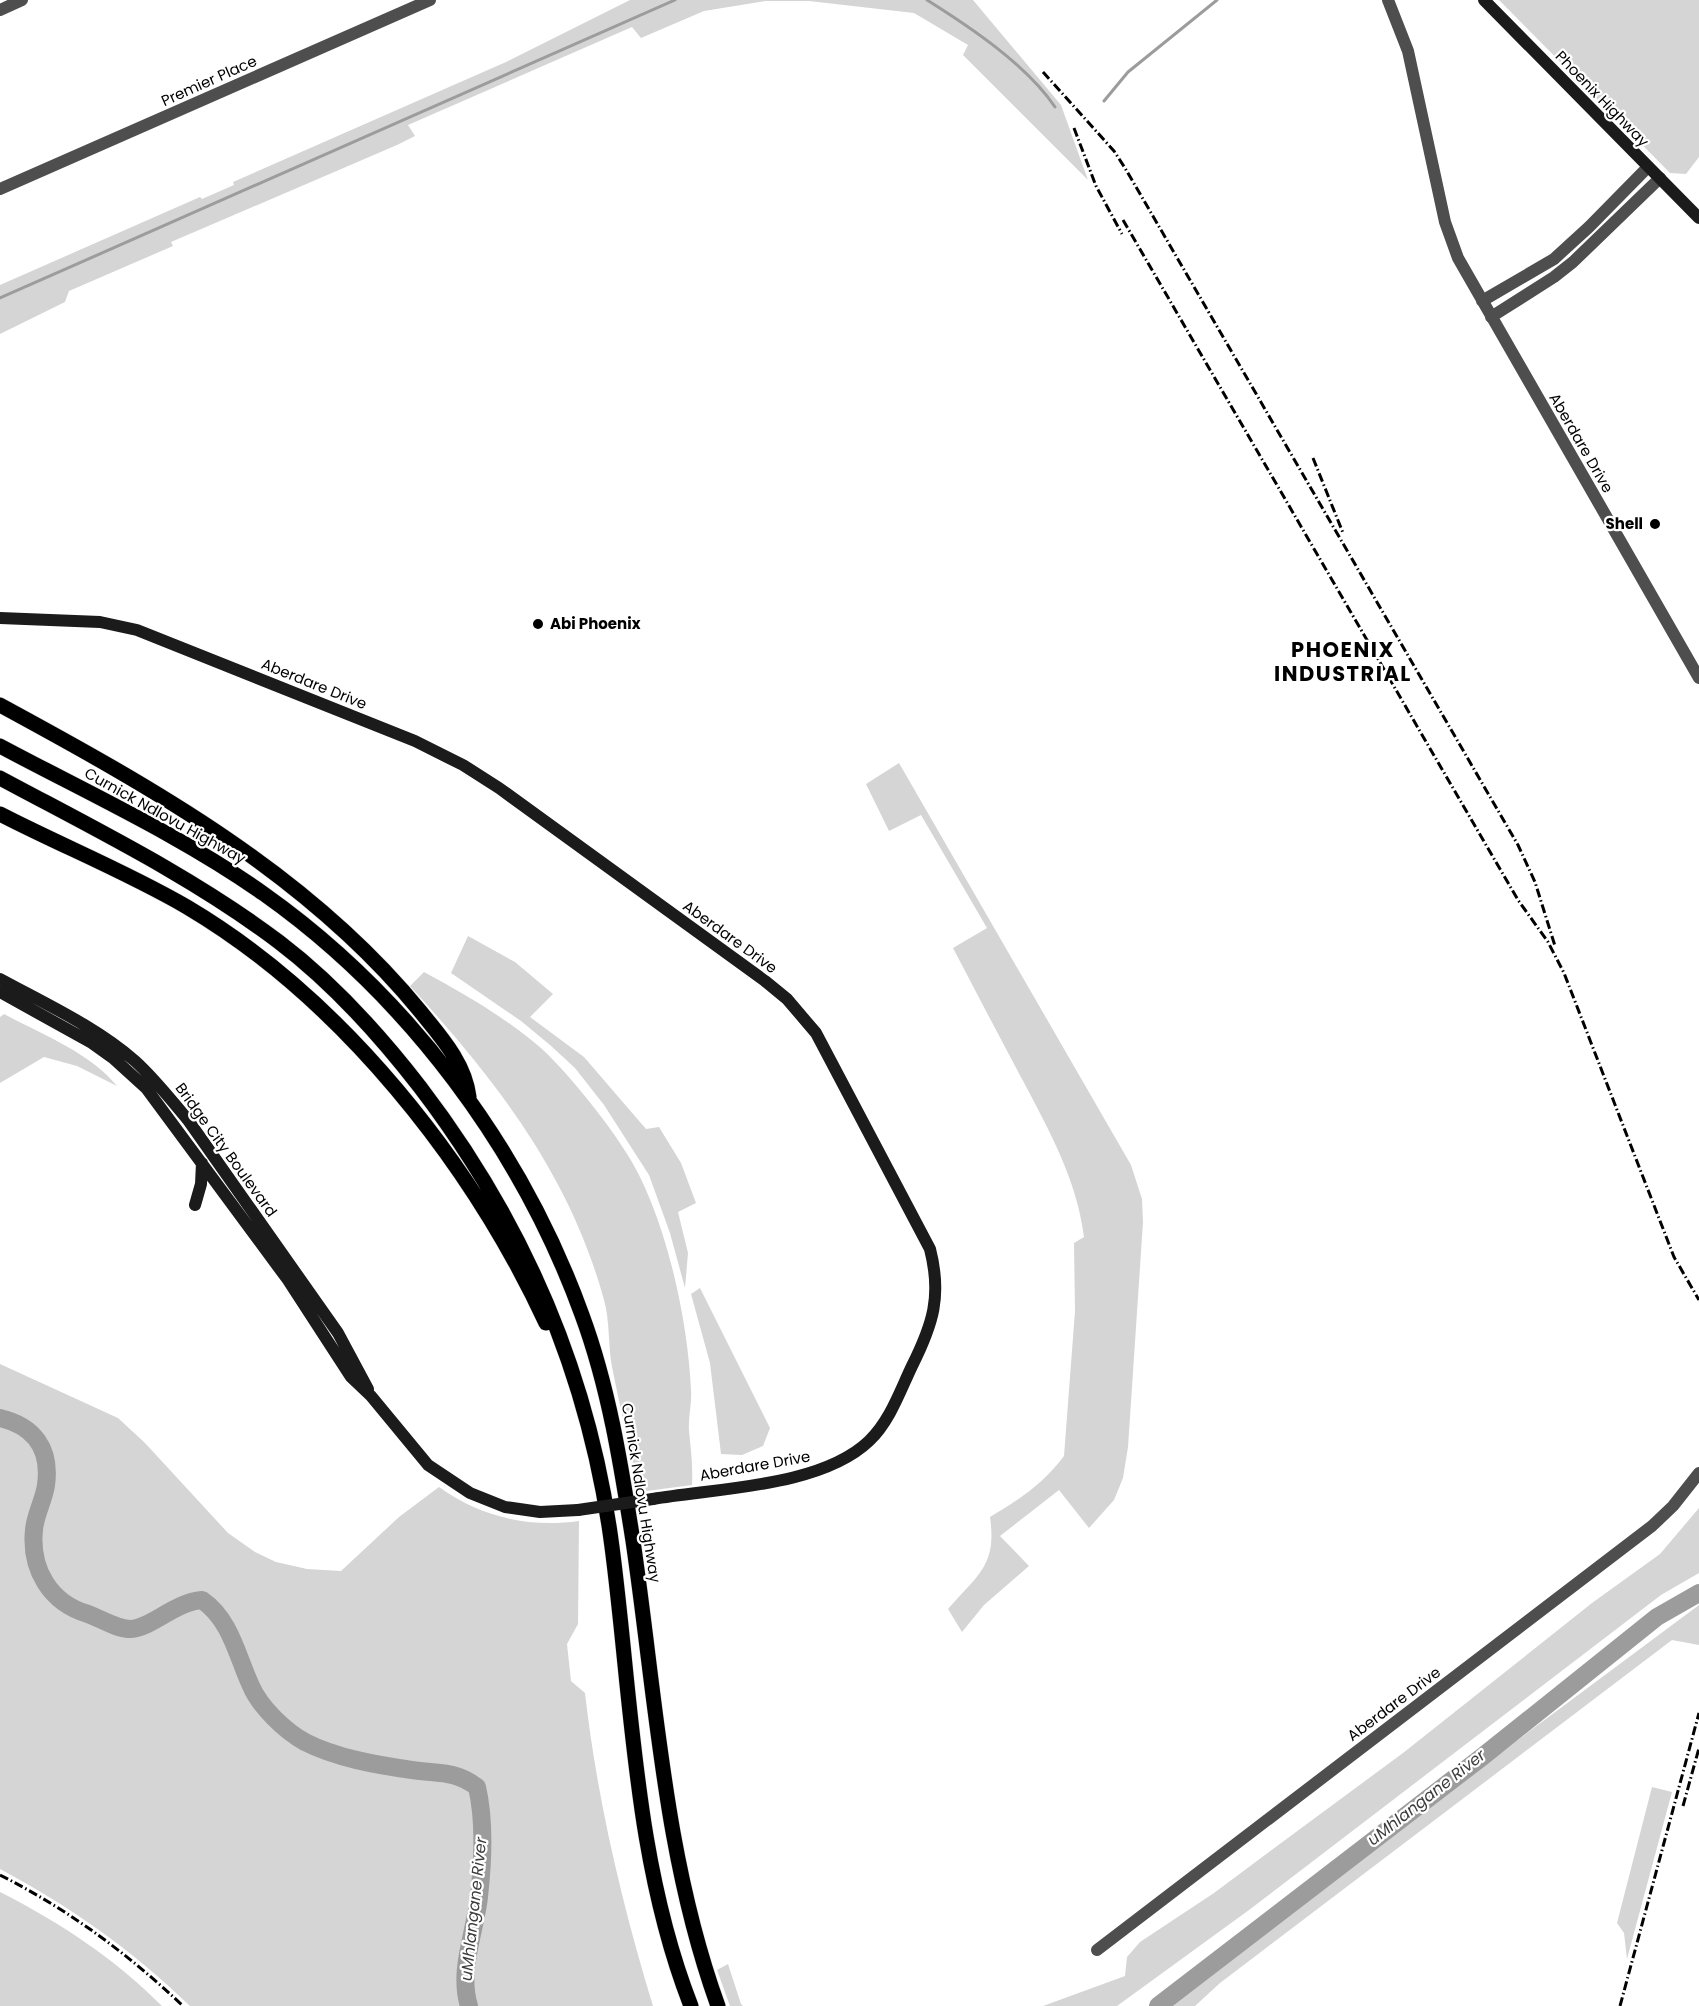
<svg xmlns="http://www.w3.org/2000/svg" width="1699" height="2006" viewBox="0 0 1699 2006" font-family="Poppins,sans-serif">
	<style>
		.green { fill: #d5d5d5 }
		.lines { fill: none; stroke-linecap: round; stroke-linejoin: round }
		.stream { stroke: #9c9c9c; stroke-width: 3 }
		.river { stroke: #9c9c9c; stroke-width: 18 }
		.primary-casing { stroke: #dbdbdb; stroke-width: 16 }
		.street { stroke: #4e4e4e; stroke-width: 12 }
		.secondary { stroke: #1b1b1b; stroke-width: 12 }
		.primary { stroke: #000; stroke-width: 15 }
		.rail { stroke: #000; stroke-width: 3; stroke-dasharray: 9 3 1.5 3; stroke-linecap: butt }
		.secondary-bridge { stroke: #1b1b1b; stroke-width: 12 }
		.poi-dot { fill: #000; stroke: #fff; stroke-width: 2 }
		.labels { text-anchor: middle; stroke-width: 4.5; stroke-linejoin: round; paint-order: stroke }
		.street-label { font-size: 15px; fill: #000; stroke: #fff }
		.poi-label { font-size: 15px; font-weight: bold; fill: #000; stroke: #fff; text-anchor: end }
		.water-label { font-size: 16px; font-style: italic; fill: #3d3d3d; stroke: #fff }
		.district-label { font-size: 21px; font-weight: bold; letter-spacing: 1.5px; fill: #000; stroke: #fff }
	</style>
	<rect width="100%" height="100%" fill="#fff"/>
	<path class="green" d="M630,0H973L1061,105L1088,180L963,55L968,45L914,13L809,1H765L704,11L641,38L632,27L408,125L415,136L397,145L171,242L173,246L69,291L65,302L0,334V285L200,197L202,199L234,185L233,182L506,62Z
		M1499,0H1699V157L1686,174L1670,173Z
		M899,763L1131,1165L1142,1199L1143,1222L1128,1447L1123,1478L1114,1500L1089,1528L1059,1490L1000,1536L1029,1566L984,1605L962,1632L948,1609C978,1574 997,1566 990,1517C1019,1500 1044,1483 1064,1456L1075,1311L1074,1243L1084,1237C1077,1180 1049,1130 1022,1079C999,1036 976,992 953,948L987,928L921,815L889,831L866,784Z
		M468,936L515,962L553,994L530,1017L584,1057L646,1129L659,1127L681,1163L696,1203L678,1212L688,1253L685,1288L670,1233L649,1175L604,1105L575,1068L550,1045L521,1021L451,973Z
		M424,972C465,994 506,1018 542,1049C572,1077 621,1138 639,1175C669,1235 688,1323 691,1390C692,1404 688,1418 689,1431C691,1450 693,1467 692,1485L639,1492C631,1450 620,1409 612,1367C608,1345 610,1321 604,1300C570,1175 496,1080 410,986Z
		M4,1014C43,1035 89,1052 117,1086L77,1066L44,1057L0,1083V1017Z
		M700,1288L770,1428L763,1446L742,1455L721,1454L710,1363L691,1294Z
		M0,1364L118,1418L145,1443L228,1533L255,1552L276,1562L307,1569L341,1571L399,1517L439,1487C481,1517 528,1528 579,1521L578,1624L567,1644L571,1681L585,1693C597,1799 622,1904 653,2006H190C132,1950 71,1907 0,1869Z
		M1699,1508V1573L1661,1595L1249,1910L1117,2006H1043L1125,1976L1127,1957L1140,1942L1214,1893L1296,1832L1403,1753L1592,1603L1660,1554Z
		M1699,1605V1645L1672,1640L1220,1983L1195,2006H1169L1370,1850Z
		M1652,1787L1672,1792L1627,1959L1624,1933L1617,1923Z
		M0,1892C61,1923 114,1958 162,2006H0Z
		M728,1964L741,2004L743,2006H730L717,1970Z"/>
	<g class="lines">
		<path class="stream" d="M927,0C970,27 1027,65 1055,107
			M1104,101L1128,72L1217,0
			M0,298L675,0"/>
		<path class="river" d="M0,1418C34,1426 51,1449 46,1485C44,1500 35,1515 34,1530C30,1569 50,1603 88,1614C102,1619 116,1629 131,1629C151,1628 175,1602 202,1600C231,1620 237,1656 251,1686C260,1707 285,1731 305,1742C336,1758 377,1765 412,1770C438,1774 454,1770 477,1787C485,1821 483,1861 479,1897C475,1932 458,1971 469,2006
			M1158,2006L1482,1757L1657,1617L1699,1593"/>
		<g class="primary-casing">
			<path id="primary" d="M0,705C153,788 309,875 420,1011C441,1037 465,1063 469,1097
				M0,746C88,793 182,836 264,894C408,996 522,1149 582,1315C609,1388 621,1465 633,1541C656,1697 664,1857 718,2006
				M0,778C95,829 193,877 279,942C333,983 379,1034 420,1087C524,1223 590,1377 612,1547C632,1699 634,1861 691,2006
				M0,814C62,846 127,872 187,907C342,999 471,1162 546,1323"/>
		</g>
		<path class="street" d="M1388,0L1408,51L1445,222L1458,258L1699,678
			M0,10L22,0
			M0,189L430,0
			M1482,301L1554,259L1589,227L1648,167
			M1491,317L1554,277L1573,262L1660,178
			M1097,1950L1652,1526L1673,1506L1699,1473"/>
		<path class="secondary" d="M1484,0L1699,218
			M0,618L100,622L137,630L415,741L463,765L499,788L765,981L787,999L816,1033L930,1249C942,1296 933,1324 912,1366C900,1391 890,1421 869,1441C821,1487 717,1488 653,1499
			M0,979C46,1004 96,1027 135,1061C155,1079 171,1100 188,1120L338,1333L368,1389
			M0,992L92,1043L113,1058L146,1088L288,1280L351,1377L371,1396L428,1465L470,1493L505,1507L540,1512L578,1510
			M195,1205L201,1184L202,1163"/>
		<use href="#primary" class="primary"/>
		<path class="rail" d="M1043,72L1114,151L1125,168L1518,845L1535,882L1555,946
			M1074,128L1096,186L1122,234
			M1123,220L1518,900L1548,942L1564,973L1674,1257L1699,1300
			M1313,458L1343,533
			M1683,1806L1699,1748
			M0,1875C69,1910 127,1953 183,2006
			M1620,2006L1699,1713"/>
		<path class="secondary-bridge" d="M578,1510L653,1499"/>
	</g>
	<g class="poi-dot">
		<circle cx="1655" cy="524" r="6"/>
		<circle cx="538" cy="624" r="6"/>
	</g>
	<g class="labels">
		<g class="street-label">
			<text transform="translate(209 81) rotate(-24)" y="5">Premier Place</text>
			<text transform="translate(1602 99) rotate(46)" y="5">Phoenix Highway</text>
			<text transform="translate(1581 443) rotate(60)" y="5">Aberdare Drive</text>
			<text transform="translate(314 684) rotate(22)" y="5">Aberdare Drive</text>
			<text transform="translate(165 816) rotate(29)" y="5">Curnick Ndlovu Highway</text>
			<text transform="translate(730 937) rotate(36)" y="5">Aberdare Drive</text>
			<text transform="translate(226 1150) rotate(54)" y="5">Bridge City Boulevard</text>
			<text transform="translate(755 1466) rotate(-10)" y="5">Aberdare Drive</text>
			<text transform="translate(641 1493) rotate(81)" y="5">Curnick Ndlovu Highway</text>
			<text transform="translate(1394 1704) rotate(-37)" y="5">Aberdare Drive</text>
		</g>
		<g class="poi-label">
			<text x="1643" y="529">Shell</text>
			<text x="550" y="629" text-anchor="start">Abi Phoenix</text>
		</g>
		<g class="water-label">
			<text transform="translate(1426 1797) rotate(-38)" y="6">uMhlangane River</text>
			<text transform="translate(473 1909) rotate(-84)" y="6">uMhlangane River</text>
		</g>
		<g class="district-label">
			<text x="1343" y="657">PHOENIX<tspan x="1343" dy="24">INDUSTRIAL</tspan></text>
		</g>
	</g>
</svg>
